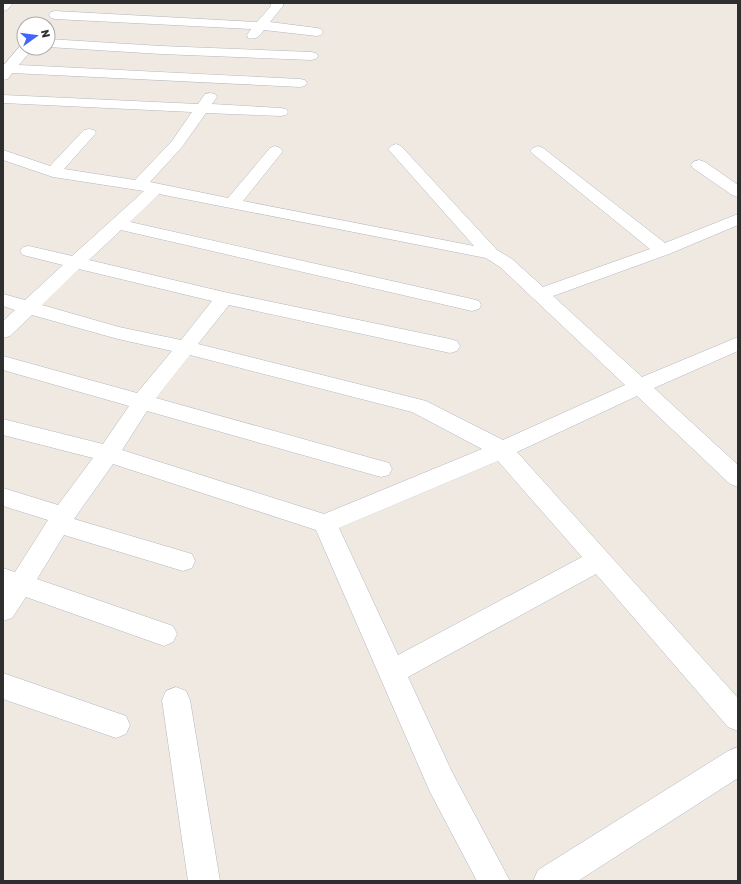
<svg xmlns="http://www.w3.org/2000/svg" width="741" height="884" viewBox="0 0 741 884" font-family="Rubik,sans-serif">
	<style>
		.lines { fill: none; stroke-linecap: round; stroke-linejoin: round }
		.minor-casing { stroke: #b4b7c1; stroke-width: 1 }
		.minor { fill: #fff; fill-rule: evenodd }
	</style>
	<rect width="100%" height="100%" fill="#efe9e1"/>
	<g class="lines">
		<g class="minor-casing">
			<path id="minor" d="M3,3H13L7,10L3,11Z
				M271,3H283V6L270,22L317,28L321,29L323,32L321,35L317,36L264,30C259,36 257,40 248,38L247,35L251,29L55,19L51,18L49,15L51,12L55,11L257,22L271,6Z
				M48,39L161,46L311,52L316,53L318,56L316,59L311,60L161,54L48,47Z
				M21,45H24V48H33L19,65L300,79L305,80L307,83L305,86L300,87L12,73L8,79L3,80V66Z
				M210,93L215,94L217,97L212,104L281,108L286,109L288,112L286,115L281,116L206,113L182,147L150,182L228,198L270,148L275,146L280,148L283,151L243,201L474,246L388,149L391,146L396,144L401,146L497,250L512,259L543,287L650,249L533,154L530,151L533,148L538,146L543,148L665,243L738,214V225L669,254L553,296L642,377L738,337V351L654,388L738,465V487L730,484L637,396L517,452L738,698V731L728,727L596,574L408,677L452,772L510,881H477L430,792L316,530L113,464L74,519L192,554L195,561L192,568L183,571L64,535L37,579L173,626L177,634L173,642L164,646L26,597L12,618L3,621V568L15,572L48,520L3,506V488L58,505L93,458L3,435V419L103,444L129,406L3,370V356L137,393L172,351L118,339L32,315L10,336L3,338V321L15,310L3,306V294L25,300L63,265L23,255L20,251L23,247L29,246L72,256L144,191L53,177L3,160V150L50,166L84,130L89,129L94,130L96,133L64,169L135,180L172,141L192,112L3,103V95L198,104L205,94ZM159,194L486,258L500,267L625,385L503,440L426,401L198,344L229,305L450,353L457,351L460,346L457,341L450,339L224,292L89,260L121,230L472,311L479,309L481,305L479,301L472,299L130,222ZM79,269L212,301L181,340L119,327L42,305ZM190,355L412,412L482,449L324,514L122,450L147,411L381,477L389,475L392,469L389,463L156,398ZM498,461L582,557L398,655L339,528Z
				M699,160L705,162L738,185V197L732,195L693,168L691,165L693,162Z
				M3,673L126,716L130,725L126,734L116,738L3,699Z
				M176,687L186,691L190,700L220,881H188L162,700L166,691Z
				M738,747V778L578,881H533L538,870L728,751Z"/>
		</g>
		<use href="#minor" class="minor"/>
	</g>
	<rect width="741" height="884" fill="none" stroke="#2e2e2e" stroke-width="8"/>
	<g transform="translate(36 36) rotate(76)"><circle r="19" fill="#ffffff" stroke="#ababab"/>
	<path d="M0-3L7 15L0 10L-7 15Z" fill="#4264fb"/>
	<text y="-6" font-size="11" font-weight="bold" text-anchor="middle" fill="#2e2e2e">N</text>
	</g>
</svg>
